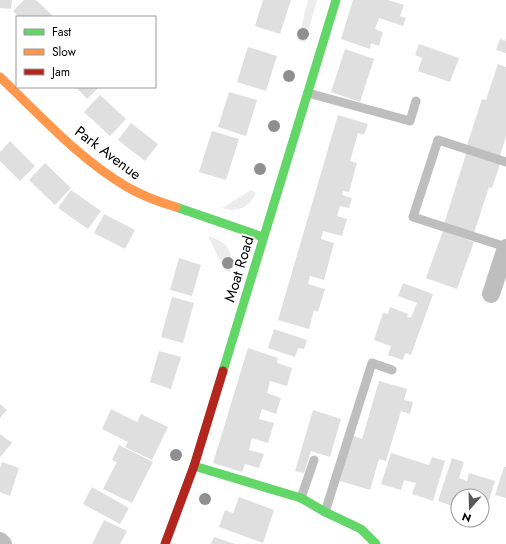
<svg xmlns="http://www.w3.org/2000/svg" width="506" height="544" viewBox="0 0 506 544" font-family="Jost,sans-serif">
	<style>
		.green { fill: #ececec }
		.building { fill: #dfdfdf }
		.lines { fill: none; stroke-linecap: round; stroke-linejoin: round }
		.lane { stroke: #bebebe; stroke-width: 9 }
		.street { stroke: #bebebe; stroke-width: 18 }
		.fast { stroke: #63d668; stroke-width: 9 }
		.slow { stroke: #ff974d; stroke-width: 9 }
		.jam { stroke: #b3261e; stroke-width: 9 }
		.tree { fill: #8f8f8f }
		.labels { text-anchor: middle; stroke-width: 4; stroke-linejoin: round; paint-order: stroke }
		.street-label { font-size: 15px; fill: #000; stroke: #fff }
	</style>
	<rect width="100%" height="100%" fill="#fff"/>
	<path class="green" d="M308,0H317L305,43L298,40Z
		M251,190L256,193C249,208 237,213 222,208Z
		M208,236C228,242 234,251 230,272L225,271Z"/>
	<path class="building" d="M0,0H12L11,9L0,8Z
		M24,0H36L54,17H19L13,11Z
		M263,0H291L280,34L255,26Z
		M353,0H388L404,5L400,16L406,18L403,26L379,18L375,29L383,32L379,46L371,43L370,49L341,39Z
		M506,38V53L496,50L500,39L505,41Z
		M419,44L459,58L450,82L418,71L422,58L415,55Z
		M248,47L277,56L266,91L237,82Z
		M345,49L374,59L360,102L331,92Z
		M498,64L506,67V136L500,156L467,145L482,99L486,100Z
		M76,87H99L87,99Z
		M229,92L257,100L246,136L218,127Z
		M100,95L126,119L110,136L84,112Z
		M338,115L368,124L364,135L358,133L350,161L357,163L349,192L343,191L342,195L352,198L349,208L340,206L337,216L347,219L342,236L323,231L321,239L334,243L324,280L310,276L308,284L325,289L318,312L314,310L309,329L278,320Z
		M131,123L158,144L145,161L118,140Z
		M212,131L239,139L226,180L199,172Z
		M10,141L35,166L20,181L0,161V152Z
		M466,154L500,164L492,188L489,187L474,233L444,224Z
		M45,163L71,188L55,205L29,180Z
		M71,190L101,211L88,229L58,208Z
		M104,214L135,230L125,249L94,233Z
		M443,231L474,242L457,289L426,278Z
		M179,258L201,265L192,296L170,290Z
		M403,283L433,294L411,355L405,353L403,360L388,355L391,346L374,340L383,313L388,314L390,307L408,314L407,317L411,318L417,303L398,296Z
		M172,297L194,303L183,343L161,337Z
		M274,329L307,340L304,349L298,348L295,357L268,348Z
		M248,348L278,358L277,363L292,368L287,386L270,381L267,393L281,398L276,414L262,409L259,419L274,423L268,443L252,438L249,450L264,454L259,468L245,464L242,472L213,463Z
		M159,351L181,357L171,389L150,382Z
		M379,381L407,389L404,400L413,402L410,414L401,411L386,461L379,459L370,490L337,480L351,435L362,439Z
		M0,404L7,410L0,418Z
		M111,409L137,422L141,414L168,427L152,460L125,447L128,442L102,429Z
		M313,410L341,419L330,457L311,451L304,473L295,471Z
		M0,434L12,443L0,457Z
		M119,445L153,462L132,503L103,489L117,462L112,460Z
		M391,453L429,465L432,457L445,461L433,501L412,494L416,483L404,480L401,490L381,484Z
		M452,458L464,462L459,478L467,481L469,473L495,481L483,519L482,496H458V508L438,501Z
		M2,462L19,468L10,496L0,492V468Z
		M504,467H506V498L495,495Z
		M92,487L129,508L120,524L83,504Z
		M239,497L274,510L263,543L219,527L225,510L233,513Z
		M104,520L127,531L120,544H92Z
		M214,537L235,544H211Z"/>
	<g class="lines">
		<path class="lane" d="M308,93L410,121L416,101
			M506,162L438,140L413,217L506,247
			M301,498L314,460
			M325,512L372,363L392,370"/>
		<path class="street" d="M491,294L506,248
			M0,541L3,544"/>
		<path class="fast" d="M176,207L263,237
			M223,371L336,0
			M194,466L301,498L325,512L361,529L376,544"/>
		<path class="slow" d="M0,77C40,115 79,159 127,187C143,196 159,202 176,207"/>
		<path class="jam" d="M165,544L194,466L223,371"/>
	</g>
	<g class="tree">
		<circle cx="303" cy="34" r="6"/>
		<circle cx="289" cy="76" r="6"/>
		<circle cx="274" cy="126" r="6"/>
		<circle cx="260" cy="169" r="6"/>
		<circle cx="228" cy="263" r="6"/>
		<circle cx="176" cy="455" r="6"/>
		<circle cx="205" cy="499" r="6"/>
	</g>
	<g class="labels">
		<g class="street-label">
			<text transform="translate(108 153) rotate(37)" y="5">Park Avenue</text>
			<text transform="translate(239 269) rotate(-73)" y="5">Moat Road</text>
		</g>
	</g>
	<rect x="16" y="16" width="140" height="72" fill="#ffffff" stroke="#999999"/>
	<rect x="24" y="29" width="20" height="6" fill="#63d668" stroke="#999999"/>
	<text x="52" y="36" font-size="12" fill="#000000">Fast</text>
	<rect x="24" y="49" width="20" height="6" fill="#ff974d" stroke="#999999"/>
	<text x="52" y="56" font-size="12" fill="#000000">Slow</text>
	<rect x="24" y="69" width="20" height="6" fill="#b3261e" stroke="#999999"/>
	<text x="52" y="76" font-size="12" fill="#000000">Jam</text>
	<g transform="translate(470 508) rotate(200)"><circle r="19" fill="#ffffff" stroke="#999999"/>
	<path d="M0-3L7 15L0 10L-7 15Z" fill="#595959"/>
	<text y="-6" font-size="11" font-weight="bold" text-anchor="middle" fill="#000000">N</text>
	</g>
</svg>
